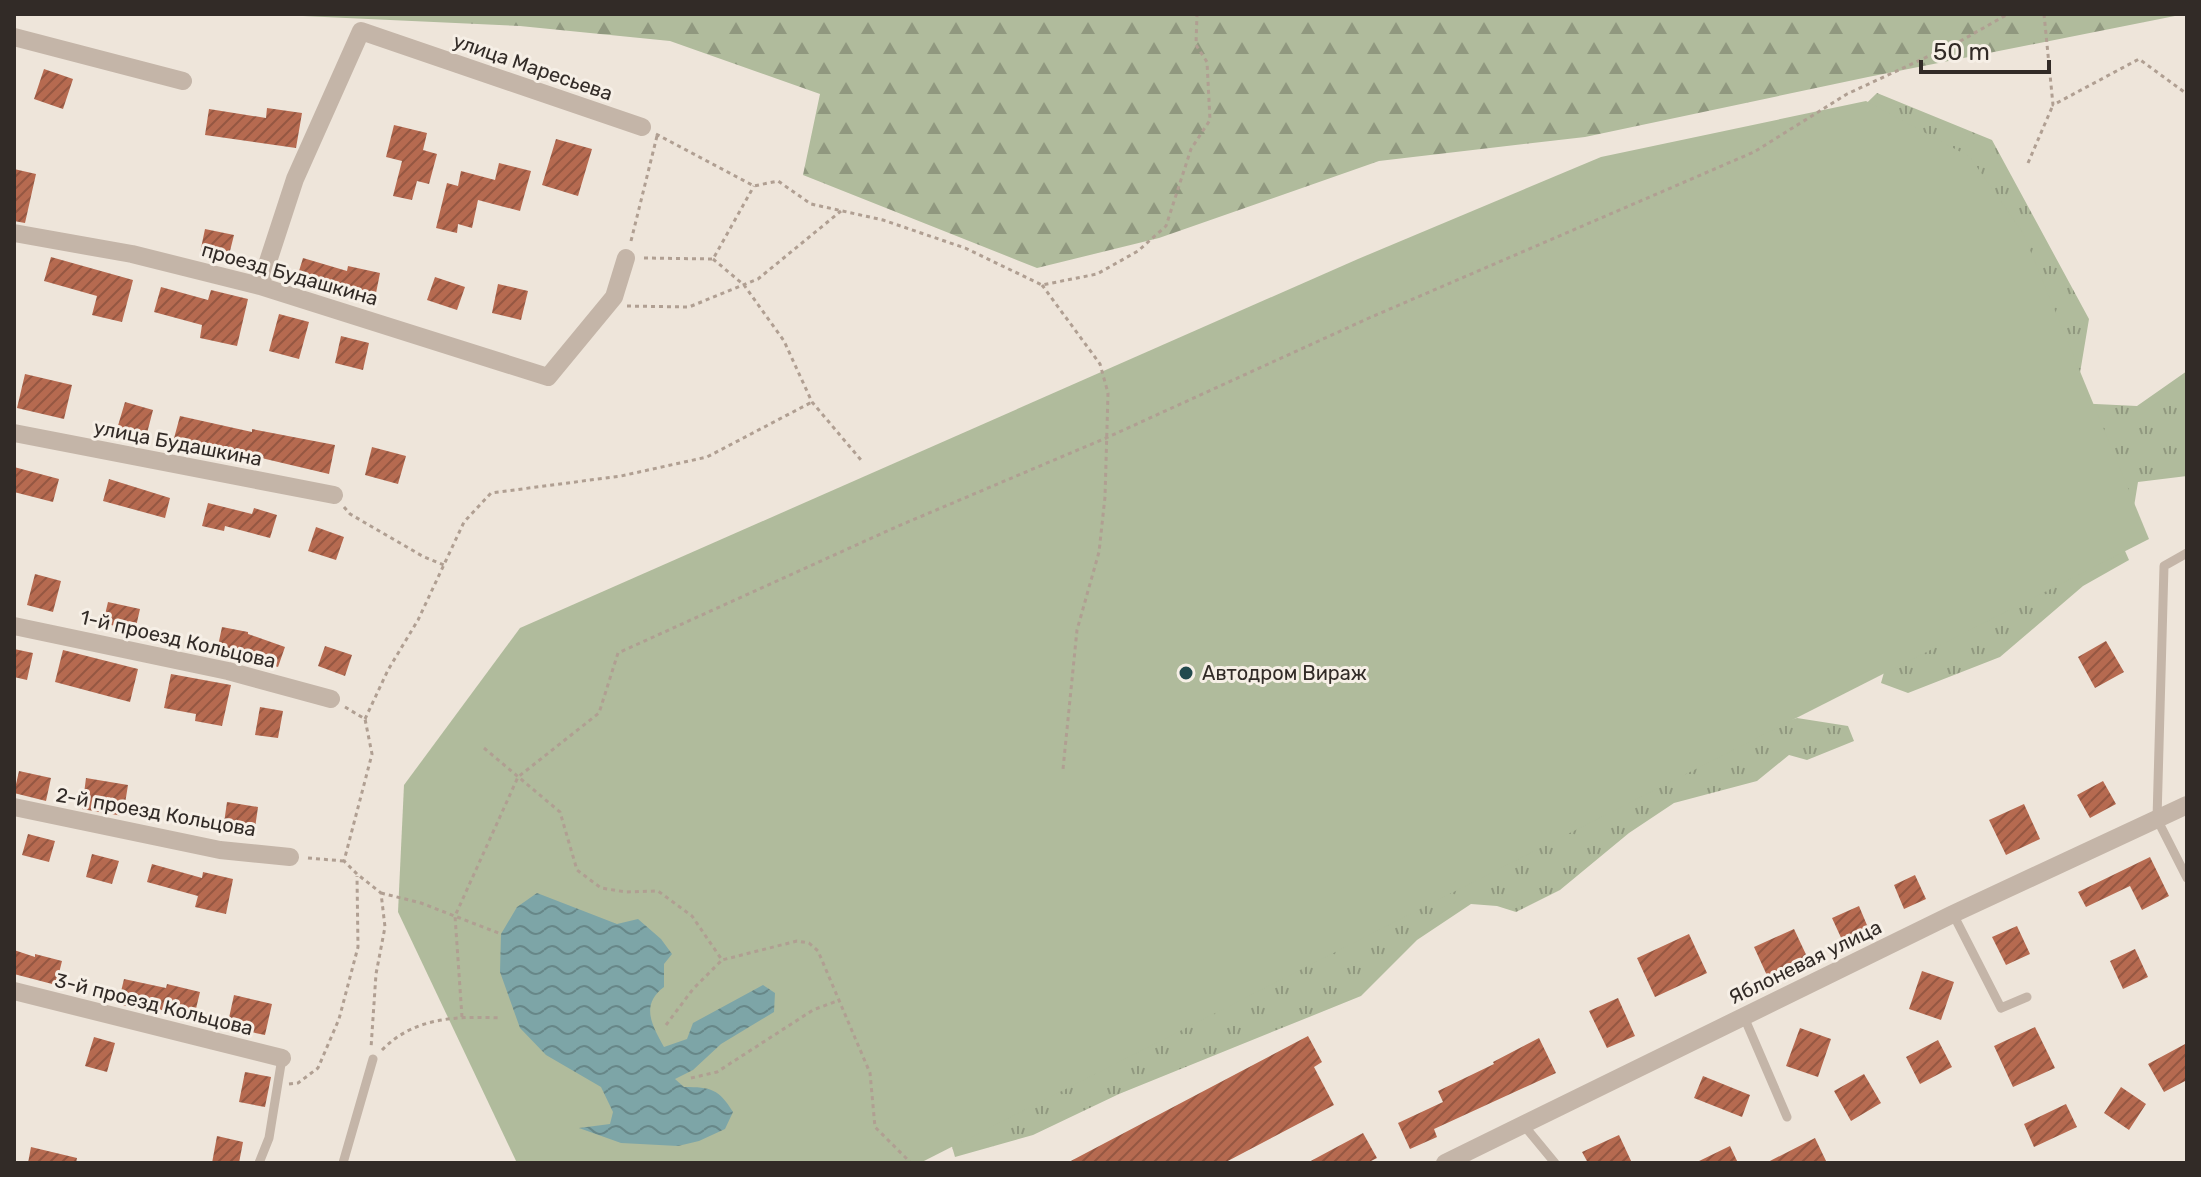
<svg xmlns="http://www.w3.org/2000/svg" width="2201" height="1177" viewBox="0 0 2201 1177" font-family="Rubik,sans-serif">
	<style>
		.grass { fill: url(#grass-tufts) }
		.forest { fill: url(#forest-firs) }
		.green { fill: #b0bb9c }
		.water { fill: url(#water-waves) }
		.building { fill: url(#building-hatch) }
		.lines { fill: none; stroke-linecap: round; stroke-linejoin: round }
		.path { stroke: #b09f92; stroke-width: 3; stroke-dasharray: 4 4; stroke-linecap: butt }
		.service { stroke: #c4b5a8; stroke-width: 9 }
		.minor { stroke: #c4b5a8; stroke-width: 18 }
		.poi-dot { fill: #224a4e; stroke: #f6efe6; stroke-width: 3 }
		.labels { text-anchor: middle; stroke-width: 6; stroke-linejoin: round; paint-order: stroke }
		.street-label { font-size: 20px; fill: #322b27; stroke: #f6efe6 }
		.poi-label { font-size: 20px; fill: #322b27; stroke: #f6efe6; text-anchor: start }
	</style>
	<defs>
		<pattern id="grass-tufts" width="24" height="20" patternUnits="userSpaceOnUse" patternTransform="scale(2)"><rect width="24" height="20" fill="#b0bb9c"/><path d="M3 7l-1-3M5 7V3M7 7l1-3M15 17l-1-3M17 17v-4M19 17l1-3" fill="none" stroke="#90987f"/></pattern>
		<pattern id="forest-firs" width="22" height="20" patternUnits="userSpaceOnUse" patternTransform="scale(2)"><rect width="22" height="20" fill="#b0bb9c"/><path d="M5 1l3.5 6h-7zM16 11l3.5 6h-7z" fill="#90987f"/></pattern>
		<pattern id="water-waves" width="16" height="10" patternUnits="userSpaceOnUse" patternTransform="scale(2)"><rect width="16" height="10" fill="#7da5a7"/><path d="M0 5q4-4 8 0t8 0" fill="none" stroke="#678788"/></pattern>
		<pattern id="building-hatch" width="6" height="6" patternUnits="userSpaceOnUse" patternTransform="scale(2)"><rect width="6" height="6" fill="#b66a50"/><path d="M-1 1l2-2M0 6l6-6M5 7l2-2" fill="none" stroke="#955742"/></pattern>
	</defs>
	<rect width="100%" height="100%" fill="#eee5da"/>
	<path class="grass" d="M1877,93L1992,140L2089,319L2075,403L2137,406L2187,371V476L2138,482L2132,519L2110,517L2129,560L2083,586L2000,657L1908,693L1881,683L1892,644L1841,128Z
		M1797,718L1848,726L1854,741L1807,760L1789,755L1757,781L1674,803L1629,833L1560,890L1516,912L1497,906L1471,904L1417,940L1361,996L1119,1094L1033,1135L955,1157L946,1126L1717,743Z"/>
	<path class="forest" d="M259,14H2185L1868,77L1585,137L1379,161L1159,238L1037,268L803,175L820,94L670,41L520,26Z"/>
	<path class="green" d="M1866,101L1970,157L2023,233L2149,539L920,1163H517L398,912L404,785L520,628L1358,259L1601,157Z"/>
	<path class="water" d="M537,893L617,924L638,919L661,939L672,954L664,964V987C640,1005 652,1025 664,1047L687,1039L693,1023L763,985L775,993L774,1012L721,1044L693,1070L675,1079L684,1087C711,1087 719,1089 733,1112L725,1129L699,1141L678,1146L621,1143L579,1128L610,1124L613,1112L601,1087L546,1055L520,1028L500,972L501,934L517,907Z"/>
	<path class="building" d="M44,69L73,79L63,109L34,99Z
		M267,108L302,113L296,148L205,135L209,109L266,118Z
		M394,125L427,133L423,150L437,154L429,184L417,181L412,200L393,196L402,161L386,157Z
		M556,139L592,149L578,196L542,185Z
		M499,163L531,171L520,211L478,200L472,228L458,224L457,233L436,228L447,183L458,186L461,171L495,180Z
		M14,169L36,174L25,223L14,221Z
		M205,229L234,235L228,259L200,253Z
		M51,257L133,280L122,322L92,315L97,296L44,281Z
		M303,258L347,271L348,266L380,273L375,298L321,286L320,292L295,284Z
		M435,277L465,287L457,310L427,300Z
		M498,284L528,291L521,320L492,313Z
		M161,287L208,300L211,290L248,299L237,346L200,338L202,325L154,312Z
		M279,314L309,322L299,359L269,351Z
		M341,336L369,343L363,370L335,363Z
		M25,374L72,385L64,419L17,408Z
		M125,402L153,410L146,437L117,429Z
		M180,416L252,432V429L335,445L329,474L240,453L239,457L173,442Z
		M372,447L406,456L398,484L365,475Z
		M14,467L59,479L53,502L14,492Z
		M109,479L170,498L165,518L103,501Z
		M208,503L252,514L254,508L277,515L270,538L225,526L224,531L202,526Z
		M316,527L344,537L336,560L308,551Z
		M35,574L61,581L53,612L27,605Z
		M108,602L140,609L135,631L103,623Z
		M222,627L248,632V634L285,647L278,667L251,658L253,652L218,646Z
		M2106,641L2124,672L2095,688L2078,657Z
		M325,646L352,655L345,676L318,666Z
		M14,649L33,653L27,680L14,677Z
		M63,650L138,669L130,702L55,682Z
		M171,674L231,685L222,726L195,721L196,714L164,708Z
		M260,707L283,711L278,738L255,735Z
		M19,771L51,778L46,801L14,793Z
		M86,778L128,785L123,816L82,809Z
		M2103,781L2116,804L2090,818L2077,795Z
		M227,802L258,807L254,835L223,830Z
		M2024,804L2040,839L2006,855L1989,820Z
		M28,834L55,841L49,862L22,855Z
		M92,854L119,861L112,884L86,877Z
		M2150,857L2169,896L2142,910L2130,886L2086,907L2078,892Z
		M152,864L202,878L203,872L233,879L226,914L195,907L198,896L147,882Z
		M1915,875L1926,899L1904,909L1894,885Z
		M1859,906L1869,930L1843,942L1832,918Z
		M2017,926L2030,954L2006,965L1992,937Z
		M1794,929L1810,963L1770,982L1754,947Z
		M1689,934L1707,973L1655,997L1637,958Z
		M2135,949L2148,977L2123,989L2110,961Z
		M14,950L35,957V954L62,961L56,985L14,974Z
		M1922,971L1954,982L1941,1020L1909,1009Z
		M124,979L166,988L167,984L200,992L194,1017L152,1008L151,1012L118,1004Z
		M234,995L272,1004L265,1035L227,1027Z
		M1618,998L1635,1036L1607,1048L1589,1011Z
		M2035,1027L2055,1068L2013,1087L1994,1046Z
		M1800,1028L1831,1039L1818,1077L1786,1066Z
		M1308,1036L1322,1062L1314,1067L1334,1105L1224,1163H1067Z
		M94,1037L115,1043L107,1072L85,1066Z
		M1539,1038L1556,1073L1434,1129L1437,1137L1410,1149L1398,1123L1443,1102L1438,1091L1494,1064L1493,1062Z
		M1938,1040L1952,1067L1920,1084L1906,1057Z
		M2187,1043V1080L2164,1092L2148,1064Z
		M245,1072L271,1077L265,1107L239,1102Z
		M1864,1074L1881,1103L1851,1121L1834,1091Z
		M1703,1076L1750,1095L1742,1117L1694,1098Z
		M2121,1087L2146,1104L2129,1130L2104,1113Z
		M2066,1104L2077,1127L2034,1147L2024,1124Z
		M1363,1133L1377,1158L1367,1163H1307Z
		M1619,1135L1632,1163H1588L1582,1152Z
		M217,1136L243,1142L239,1163H212Z
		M1815,1138L1827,1163H1766Z
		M1730,1146L1738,1163H1695Z
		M31,1147L77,1158L76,1163H28Z"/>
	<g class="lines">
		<path class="path" d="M2044,14L2053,105L2139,59L2187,94
			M656,134L754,186L778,181L811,204L883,220L965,248L1042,285L1097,274L1138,251L1166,226L1191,149L1210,120L1207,62L1196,45L1197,14
			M2028,163L2053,105
			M631,241L657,136
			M644,258L713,259L754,186
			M713,259L744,285L784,341L812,402L861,460
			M1042,285L1100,364L1108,393L1105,497L1099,552L1077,630L1063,769
			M627,306L689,307L758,279L841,211
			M344,507L350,514L424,557L444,565
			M345,707L365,719L372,754L344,861L357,874L381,893L385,927L376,974L371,1048
			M365,719L388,670L418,620L464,522L491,493L621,476L707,457L812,402
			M484,748L560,812L577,870L601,888L626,892L658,891L692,916L722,960L797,941L809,943L818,951L870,1073L875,1127L911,1163
			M308,858L344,861
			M381,893L421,903L501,934
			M462,1017L455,916L518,777L599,713L618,653L896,527L1106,438L1369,318L1754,152L1847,94L1957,43L2008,14
			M666,1025L693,989L722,960
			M382,1050C414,1017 457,1016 501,1018
			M691,1078L717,1072L813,1010L837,1001
			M289,1084L298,1083L318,1068L339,1019L358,947L357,876"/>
		<path class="service" d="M2187,553L2164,566L2157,819L2187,878
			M1953,914L2001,1008L2027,997
			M1744,1017L1787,1117
			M1522,1123L1555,1163
			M259,1163L269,1138L282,1058
			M343,1163L373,1059"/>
		<path class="minor" d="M14,37L183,81
			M14,233L132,254L260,286L548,377L614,297L626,258
			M260,286L295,179L361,31L642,127
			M14,433L334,495
			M14,626L228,671L331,699
			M14,807L220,850L290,857
			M14,991L282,1058
			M1445,1163L1953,914L2187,805"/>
	</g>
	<circle class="poi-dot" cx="1186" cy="673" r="8"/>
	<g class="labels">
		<g class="street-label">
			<text transform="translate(533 67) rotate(19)" y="7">улица Маресьева</text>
			<text transform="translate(290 274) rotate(16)" y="7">проезд Будашкина</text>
			<text transform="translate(178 443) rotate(11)" y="7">улица Будашкина</text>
			<text transform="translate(178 639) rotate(13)" y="7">1-й проезд Кольцова</text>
			<text transform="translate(156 812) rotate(10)" y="7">2-й проезд Кольцова</text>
			<text transform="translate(1805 962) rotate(-26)" y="7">Яблоневая улица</text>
			<text transform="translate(154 1004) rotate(14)" y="7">3-й проезд Кольцова</text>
		</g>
		<g class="poi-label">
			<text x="1202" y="680">Автодром Вираж</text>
		</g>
	</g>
	<rect width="2201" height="1177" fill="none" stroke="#322b27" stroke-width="32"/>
	<path d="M1921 60v12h128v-12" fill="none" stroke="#322b27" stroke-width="4"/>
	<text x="1933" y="60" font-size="24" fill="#322b27" stroke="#f6efe6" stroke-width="6" paint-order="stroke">50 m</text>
</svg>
